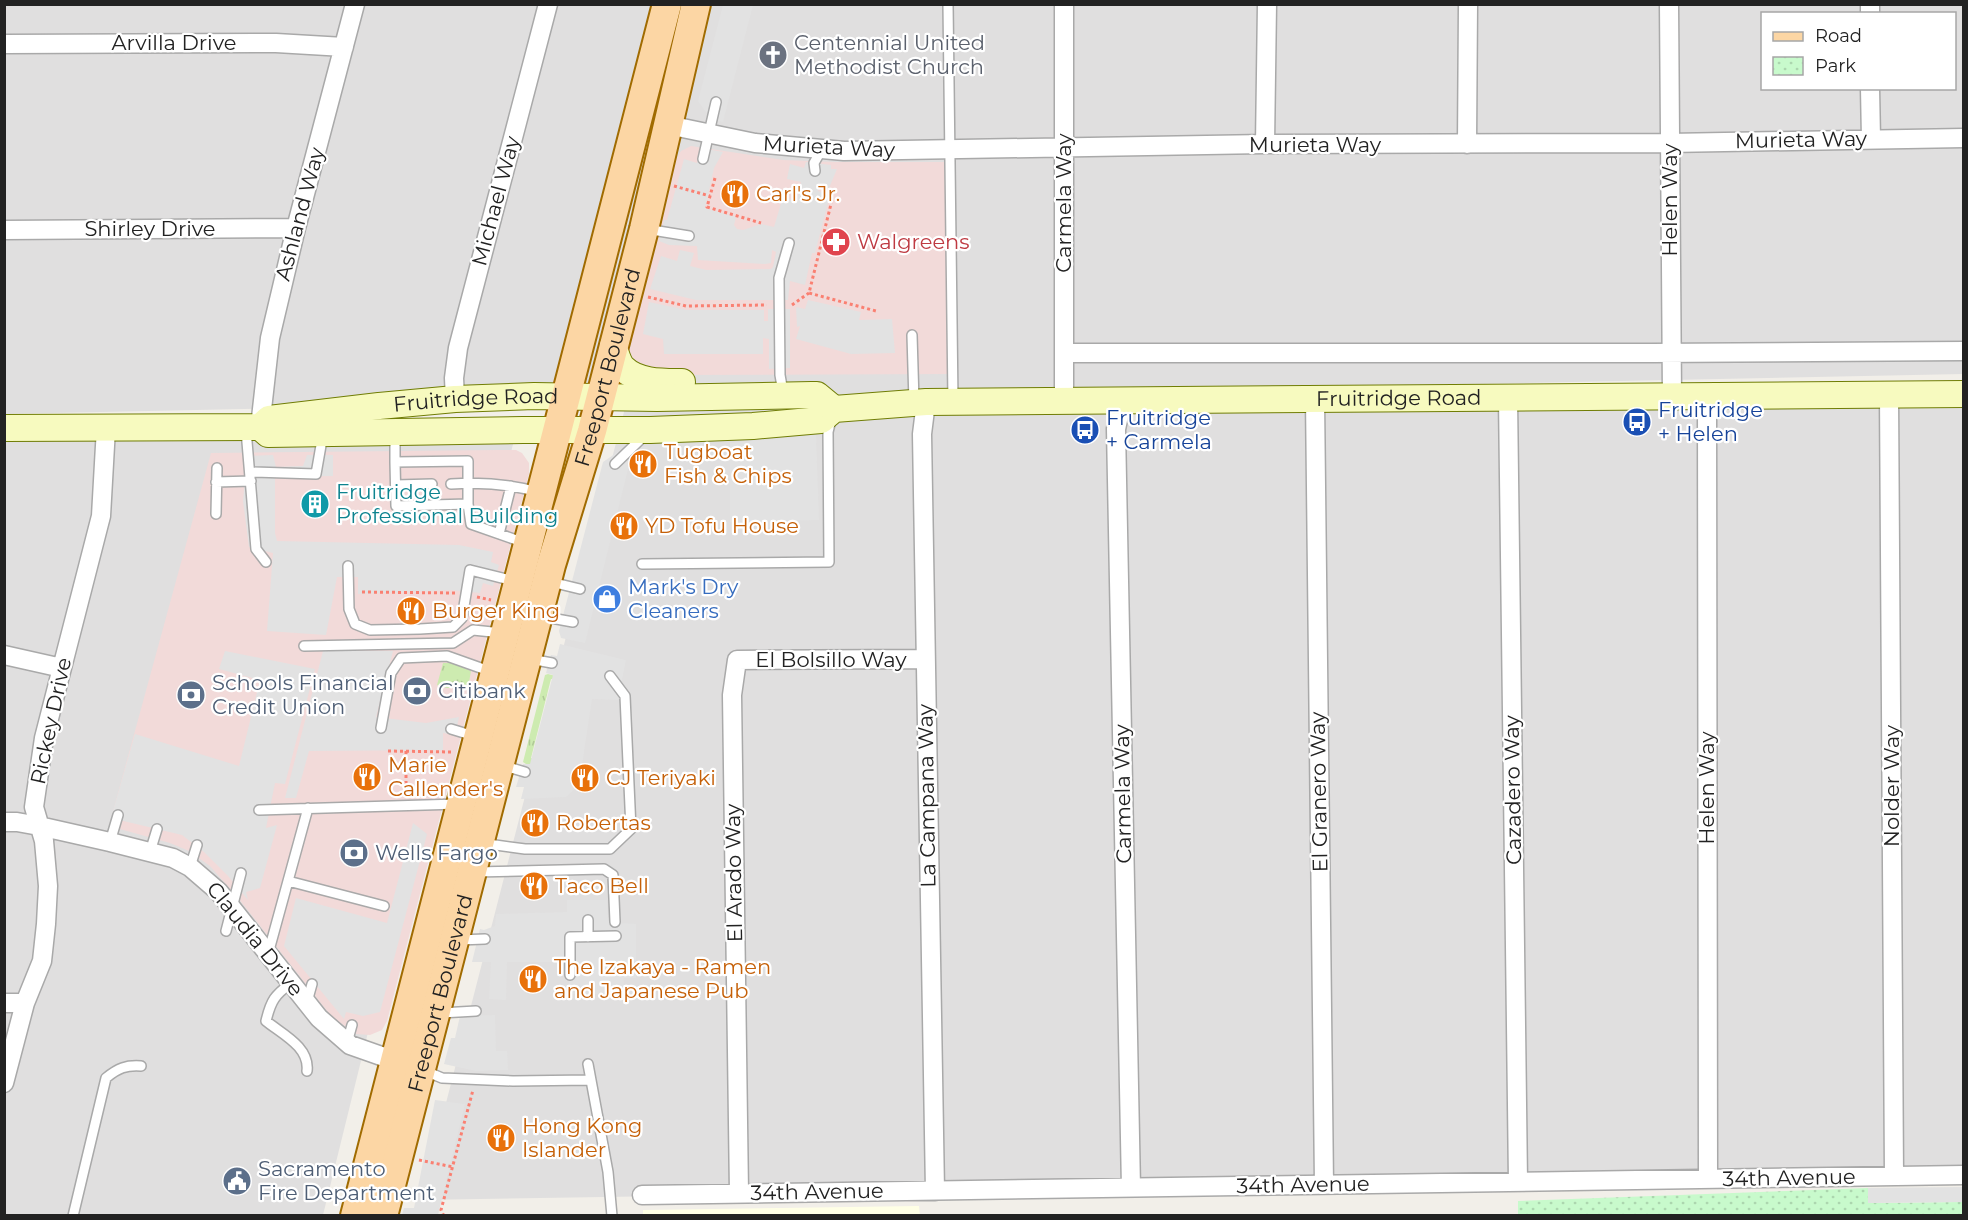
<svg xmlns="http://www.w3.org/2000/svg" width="1968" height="1220" viewBox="0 0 1968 1220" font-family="Montserrat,sans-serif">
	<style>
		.residential { fill: #e0dfdf; fill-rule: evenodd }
		.commercial { fill: #f2dad9 }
		.education { fill: #ffffe5 }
		.grass { fill: url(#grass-tufts) }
		.park { fill: url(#park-dots) }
		.parking { fill: #e2e2e2 }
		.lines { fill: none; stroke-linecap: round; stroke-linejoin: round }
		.service-casing { stroke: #a9a9a9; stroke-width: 12 }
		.minor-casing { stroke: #a9a9a9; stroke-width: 21 }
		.secondary-casing { stroke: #707d05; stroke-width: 28 }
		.primary-casing { stroke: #a06b00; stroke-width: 32 }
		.path { stroke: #fa8072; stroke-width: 3; stroke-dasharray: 3 3; stroke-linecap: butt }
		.service { stroke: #fff; stroke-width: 9 }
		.minor { stroke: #fff; stroke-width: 18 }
		.secondary { stroke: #f7fabf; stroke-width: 26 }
		.primary { stroke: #fcd6a4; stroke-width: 28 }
		.labels { text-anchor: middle; stroke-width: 4.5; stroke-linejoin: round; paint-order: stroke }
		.street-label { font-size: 21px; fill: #222; stroke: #fff }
		.worship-label { font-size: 21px; fill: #5b616d; stroke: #fff; text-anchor: start }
		.food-label { font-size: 21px; fill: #c56008; stroke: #fff; text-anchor: start }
		.health-label { font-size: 21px; fill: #be3a42; stroke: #fff; text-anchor: start }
		.transit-label { font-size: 21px; fill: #164399; stroke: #fff; text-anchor: start }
		.culture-label { font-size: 21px; fill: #0d838f; stroke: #fff; text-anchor: start }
		.shop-label { font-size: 21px; fill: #366cbe; stroke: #fff; text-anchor: start }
		.service-label { font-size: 21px; fill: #4e5e75; stroke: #fff; text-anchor: start }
	</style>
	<defs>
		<pattern id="grass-tufts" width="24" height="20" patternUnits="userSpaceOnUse" patternTransform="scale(1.5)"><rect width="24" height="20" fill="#cdebb0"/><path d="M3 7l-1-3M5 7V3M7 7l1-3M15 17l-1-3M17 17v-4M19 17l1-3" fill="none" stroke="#b0c997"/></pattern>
		<pattern id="park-dots" width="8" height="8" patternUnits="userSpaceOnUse" patternTransform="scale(1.5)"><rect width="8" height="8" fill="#c8facc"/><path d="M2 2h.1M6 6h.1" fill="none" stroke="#acd6af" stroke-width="1.8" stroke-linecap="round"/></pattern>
	</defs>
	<rect width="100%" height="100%" fill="#f2efe9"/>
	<path class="residential" d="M4,5H1963V374L5,414ZM1762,14H1954V88H1762Z
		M1963,396V1175L421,1200L625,408Z
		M515,436L323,1215H5L4,437Z"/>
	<path class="commercial" d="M691,146L783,160L835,162H950L953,374L656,375L639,371L629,354L637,310L675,161L681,151Z
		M499,450H516L522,453L529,463V474L387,1021L382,1030L370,1035L356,1034L331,1016L238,898L210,866L189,851L170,843L109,826L211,453Z"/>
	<path class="education" d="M919,1206L920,1216L643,1215V1210Z"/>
	<path class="grass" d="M443,663H452L471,671L468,688H447L437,685Z
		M548,674L563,678L562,681L551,679L531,758L542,761L540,764H526L523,762L545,675Z"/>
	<path class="park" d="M1868,1188L1869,1203L1963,1202L1964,1215L1518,1216V1201Z"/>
	<path class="parking" d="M723,5H753L723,122L707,118L708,115L698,101Z
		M701,148L723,152L714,168L705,208L736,217L734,225L737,229L743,230L761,224L774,227L783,197L797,201L801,182L787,179L790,164L804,168L806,162L831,165V169H837L829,188L819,186L818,191L830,195L815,253H812L805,285L790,281L788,300H696L650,289L661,256L677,261L680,250L694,253L690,266L706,270L771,269L773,267L776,252L772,250L771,263L765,264L698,260L697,246L669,245L659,241L664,220H667L684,159L697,163Z
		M808,300L861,312L859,320L892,319L895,353L851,354L796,339L800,326L797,327L796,307L805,309Z
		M649,302L687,310H764V321H768V309H790V368L769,369V339L763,338V354H664L663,339L643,334Z
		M816,435L819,520L730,522V443Z
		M648,447L631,457L585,643L561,638L559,631L603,462L622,449Z
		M273,455L276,467L303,466L307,455H333V476L275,477V533L277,541L459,545L493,552L491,562L499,565L493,586L483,583L480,593L451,590L358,594V577H337L326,635L267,631L273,553L249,547L243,501L247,456Z
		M560,644L626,660L618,700L592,699L579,785L566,797L521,799L524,787H516L523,764H530L553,675L546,673L551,655L557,656Z
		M225,651L315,669L285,784L275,783L266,828L277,825L260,888L246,892L248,900L228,876L204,852L182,835L111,818L135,734L239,766L260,680L219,669Z
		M323,651H393L376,717L426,723L459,717L455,735L443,733V750L309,751L296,798H285Z
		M413,823L427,834L380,1012L363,1016L346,1012L344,1019L284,946L296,898L387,923Z
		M567,900H607L608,918L620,923L636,924V978H624L623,994H569V962H507L506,1000L489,999L491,962H472L480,929L484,930L495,926L496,914L567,912Z
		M495,1015L496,1051H507L508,1070L476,1071L444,1064L451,1038H455L460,1016Z
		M435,1100L465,1104L438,1215H402L404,1208H414Z
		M1963,1187V1202L1868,1203V1188Z"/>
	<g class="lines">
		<g class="service-casing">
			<path id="service" d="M948,4L953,401
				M703,159L716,102
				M815,171L814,163L822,149
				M646,229L689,236
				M912,335L914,402
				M783,392L780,375L779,278L789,243
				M246,430L256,549L266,562
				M395,434V462L468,461V504L396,506L395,462
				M615,464L646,434
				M251,472L316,474L323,434
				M216,482L251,481
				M451,484C480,482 510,484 538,492
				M396,485L432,484
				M468,504L471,524L525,543
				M216,514L217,468
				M499,534L511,486
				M642,564L829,562L828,432L831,420
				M348,566L349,609L355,624L370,630L420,629L453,627L462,618L470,570L514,581
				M551,582L580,589
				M540,616L573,622
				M304,646L453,643L473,630L502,633
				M530,659L552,663
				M381,728L391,673L401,658L447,656L492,672
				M451,729L474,736
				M501,765L525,772
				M259,810L458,804
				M110,842L118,815
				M481,843L525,849H610L631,829L625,696L610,676
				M150,852L157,829
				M190,867L197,845
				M475,872L604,869L613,875L615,922
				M288,881L384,906
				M588,920V937
				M226,931L241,873
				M459,940L485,939
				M268,954L308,808
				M570,975V937L616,936
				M291,983C275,995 271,1000 266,1021C282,1034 310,1047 307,1071
				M307,1002L312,984
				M441,1013L476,1011
				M347,1043L352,1025
				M588,1064L608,1172L612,1216
				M423,1070L442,1078L513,1081L591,1080
				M73,1216L106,1078C118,1068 126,1065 141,1066"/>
		</g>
		<g class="minor-casing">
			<path id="minor" d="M1064,4V402
				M1669,4L1672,396
				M1870,4V14
				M4,44L276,43L344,47
				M1870,88L1871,139
				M668,125L755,143L844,151L1265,144L1669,143L1964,138
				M1265,144L1267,4
				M1467,144L1468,4
				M4,230L296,228
				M1064,353H1652L1964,351
				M1889,395L1894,1176
				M1707,396L1708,1179
				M1508,398L1518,1182
				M455,399L454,378L458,348L548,4
				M1315,399L1324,1185
				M1122,401L1116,429L1131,1188
				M926,402L922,434L935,1191
				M260,427L270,338L296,228L355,4
				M4,655L62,668
				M4,822H17L39,826L110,842L173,858L190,867L219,892L319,1018L350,1045L404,1064
				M4,1003H25
				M4,1083L25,1003L42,961L46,924L48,886L44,841L34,807L44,738L101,516L106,428
				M739,1193L732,695L737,660L925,659
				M642,1195L1964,1175"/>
		</g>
		<g class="secondary-casing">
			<g id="secondary">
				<path d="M613,346C616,353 618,363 623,368C638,383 663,382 682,382"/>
				<path id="s1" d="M260,427L268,434L523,430H650L753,426L821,420L834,409L926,402L1964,394"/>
				<path id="s2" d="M4,428L260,427L269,419L379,406L455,399L534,396L657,398L812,395H817L834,409"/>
			</g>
		</g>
		<g class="primary-casing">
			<g id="primary">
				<path d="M355,1216L667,4"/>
				<path id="s3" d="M383,1216L551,565L592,431L644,229L696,4"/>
			</g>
		</g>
		<path class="path" d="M715,178L707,207L761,223
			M674,186L710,196
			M832,200L809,293L876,311
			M648,297L686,306L767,305
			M792,305L809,293
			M362,592L456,593
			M477,597L491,600
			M388,751L453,752
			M406,751V794
			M419,1160L453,1167
			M444,1216L441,1210L473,1090"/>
		<use href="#service" class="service"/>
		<use href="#minor" class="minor"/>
		<use href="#secondary" class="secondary"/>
		<use href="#primary" class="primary"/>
	</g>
	<defs>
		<g id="church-disc" transform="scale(1.5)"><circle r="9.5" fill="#6b7280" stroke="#fff"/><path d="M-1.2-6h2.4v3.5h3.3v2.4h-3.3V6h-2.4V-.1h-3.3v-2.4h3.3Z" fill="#fff"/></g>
		<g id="restaurant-disc" transform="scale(1.5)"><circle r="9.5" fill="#e8710a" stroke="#fff"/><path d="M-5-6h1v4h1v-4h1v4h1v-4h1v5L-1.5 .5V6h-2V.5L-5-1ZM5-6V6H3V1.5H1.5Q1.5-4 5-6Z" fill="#fff"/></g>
		<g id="pharmacy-disc" transform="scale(1.5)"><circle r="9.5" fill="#e0444e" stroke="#fff"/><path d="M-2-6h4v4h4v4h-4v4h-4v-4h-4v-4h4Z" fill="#fff"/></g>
		<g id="bus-disc" transform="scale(1.5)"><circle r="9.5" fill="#1a4fb4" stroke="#fff"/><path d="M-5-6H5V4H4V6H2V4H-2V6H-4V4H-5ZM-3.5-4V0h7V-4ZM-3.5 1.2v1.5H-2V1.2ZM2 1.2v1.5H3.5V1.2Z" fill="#fff"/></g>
		<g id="building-disc" transform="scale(1.5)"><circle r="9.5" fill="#0f9aa8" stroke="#fff"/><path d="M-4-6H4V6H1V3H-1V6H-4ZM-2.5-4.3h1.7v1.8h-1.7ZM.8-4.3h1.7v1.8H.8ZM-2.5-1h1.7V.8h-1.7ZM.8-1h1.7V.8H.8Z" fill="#fff"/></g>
		<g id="shop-disc" transform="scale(1.5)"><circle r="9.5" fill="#3f7fe0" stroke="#fff"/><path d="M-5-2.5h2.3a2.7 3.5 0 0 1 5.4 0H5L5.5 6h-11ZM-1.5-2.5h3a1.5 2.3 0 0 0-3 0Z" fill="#fff"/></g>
		<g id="bank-disc" transform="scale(1.5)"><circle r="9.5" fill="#5c6f8a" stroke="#fff"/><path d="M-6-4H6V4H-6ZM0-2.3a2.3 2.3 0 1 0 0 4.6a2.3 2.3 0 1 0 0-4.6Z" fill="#fff"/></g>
		<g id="civic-disc" transform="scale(1.5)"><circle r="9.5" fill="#5c6f8a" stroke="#fff"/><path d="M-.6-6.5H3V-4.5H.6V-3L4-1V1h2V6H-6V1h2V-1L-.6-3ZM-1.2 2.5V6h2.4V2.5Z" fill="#fff"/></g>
	</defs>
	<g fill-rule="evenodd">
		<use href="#church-disc" x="773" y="55"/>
		<use href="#restaurant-disc" x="735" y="194"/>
		<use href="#pharmacy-disc" x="836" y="242"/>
		<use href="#bus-disc" x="1637" y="422"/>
		<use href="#bus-disc" x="1085" y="430"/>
		<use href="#restaurant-disc" x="643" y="464"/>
		<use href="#building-disc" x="315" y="504"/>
		<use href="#restaurant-disc" x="624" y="526"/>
		<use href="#shop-disc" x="607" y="599"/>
		<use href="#restaurant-disc" x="411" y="611"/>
		<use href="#bank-disc" x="417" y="691"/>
		<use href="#bank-disc" x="191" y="695"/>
		<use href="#restaurant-disc" x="367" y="777"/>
		<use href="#restaurant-disc" x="585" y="778"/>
		<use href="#restaurant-disc" x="535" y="823"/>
		<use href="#bank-disc" x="354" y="853"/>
		<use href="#restaurant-disc" x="534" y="886"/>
		<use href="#restaurant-disc" x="533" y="979"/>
		<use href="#restaurant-disc" x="501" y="1138"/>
		<use href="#civic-disc" x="237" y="1181"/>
	</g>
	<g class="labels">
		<g class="street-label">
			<text x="174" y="50">Arvilla Drive</text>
			<text transform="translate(1801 140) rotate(-1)" y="7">Murieta Way</text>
			<text x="1315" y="152">Murieta Way</text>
			<text transform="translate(829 147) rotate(3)" y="7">Murieta Way</text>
			<text transform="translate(1670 200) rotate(-90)" y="7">Helen Way</text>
			<text transform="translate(496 201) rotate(-75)" y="7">Michael Way</text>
			<text transform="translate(1064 203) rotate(-90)" y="7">Carmela Way</text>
			<text transform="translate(300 214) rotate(-75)" y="7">Ashland Way</text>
			<text x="150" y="236">Shirley Drive</text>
			<text dy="7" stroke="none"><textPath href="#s3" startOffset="878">Freeport Boulevard</textPath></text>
			<text dy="7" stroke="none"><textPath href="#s1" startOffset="1146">Fruitridge Road</textPath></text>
			<text dy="7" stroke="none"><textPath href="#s2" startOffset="476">Fruitridge Road</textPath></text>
			<text x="831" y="667">El Bolsillo Way</text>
			<text transform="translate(51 721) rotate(-78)" y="7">Rickey Drive</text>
			<text transform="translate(1892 786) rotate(-90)" y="7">Nolder Way</text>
			<text transform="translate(1707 788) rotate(-90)" y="7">Helen Way</text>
			<text transform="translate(1513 790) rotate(-91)" y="7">Cazadero Way</text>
			<text transform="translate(1319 792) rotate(-91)" y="7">El Granero Way</text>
			<text transform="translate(1123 794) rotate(-91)" y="7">Carmela Way</text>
			<text transform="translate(927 796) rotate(-91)" y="7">La Campana Way</text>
			<text transform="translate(734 873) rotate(-91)" y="7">El Arado Way</text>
			<text transform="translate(255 939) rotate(51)" y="7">Claudia Drive</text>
			<text dy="7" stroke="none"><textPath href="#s3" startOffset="230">Freeport Boulevard</textPath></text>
			<text transform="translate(1789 1178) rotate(-1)" y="7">34th Avenue</text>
			<text transform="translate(1303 1185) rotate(-1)" y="7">34th Avenue</text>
			<text transform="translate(817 1192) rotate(-1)" y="7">34th Avenue</text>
		</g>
		<g class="worship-label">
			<text x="794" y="50">Centennial United<tspan x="794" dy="24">Methodist Church</tspan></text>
		</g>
		<g class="food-label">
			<text x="756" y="201">Carl's Jr.</text>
			<text x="664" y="459">Tugboat<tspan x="664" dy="24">Fish &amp; Chips</tspan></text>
			<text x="645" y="533">YD Tofu House</text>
			<text x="432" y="618">Burger King</text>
			<text x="388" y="772">Marie<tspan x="388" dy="24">Callender's</tspan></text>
			<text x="606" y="785">CJ Teriyaki</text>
			<text x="556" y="830">Robertas</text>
			<text x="555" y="893">Taco Bell</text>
			<text x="554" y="974">The Izakaya - Ramen<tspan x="554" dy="24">and Japanese Pub</tspan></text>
			<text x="522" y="1133">Hong Kong<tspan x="522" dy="24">Islander</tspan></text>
		</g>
		<g class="health-label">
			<text x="857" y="249">Walgreens</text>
		</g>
		<g class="transit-label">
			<text x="1658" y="417">Fruitridge<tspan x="1658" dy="24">+ Helen</tspan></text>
			<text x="1106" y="425">Fruitridge<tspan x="1106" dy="24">+ Carmela</tspan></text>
		</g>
		<g class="culture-label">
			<text x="336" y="499">Fruitridge<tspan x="336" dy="24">Professional Building</tspan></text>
		</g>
		<g class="shop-label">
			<text x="628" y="594">Mark's Dry<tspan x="628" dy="24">Cleaners</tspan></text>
		</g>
		<g class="service-label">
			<text x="212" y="690">Schools Financial<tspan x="212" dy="24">Credit Union</tspan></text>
			<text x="438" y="698">Citibank</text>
			<text x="375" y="860">Wells Fargo</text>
			<text x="258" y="1176">Sacramento<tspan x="258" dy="24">Fire Department</tspan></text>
		</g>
	</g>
	<rect width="1968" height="1220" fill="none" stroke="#222222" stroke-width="12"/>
	<rect x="1761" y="12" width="195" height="78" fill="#ffffff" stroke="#a7a7a7" stroke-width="1.5"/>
	<rect x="1773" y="32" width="30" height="9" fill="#fcd6a4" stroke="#a7a7a7" stroke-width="1.5"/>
	<text x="1815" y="42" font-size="18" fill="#222222">Road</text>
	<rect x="1773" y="57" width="30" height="18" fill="url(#park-dots)" stroke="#a7a7a7" stroke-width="1.5"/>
	<text x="1815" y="72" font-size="18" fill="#222222">Park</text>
</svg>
